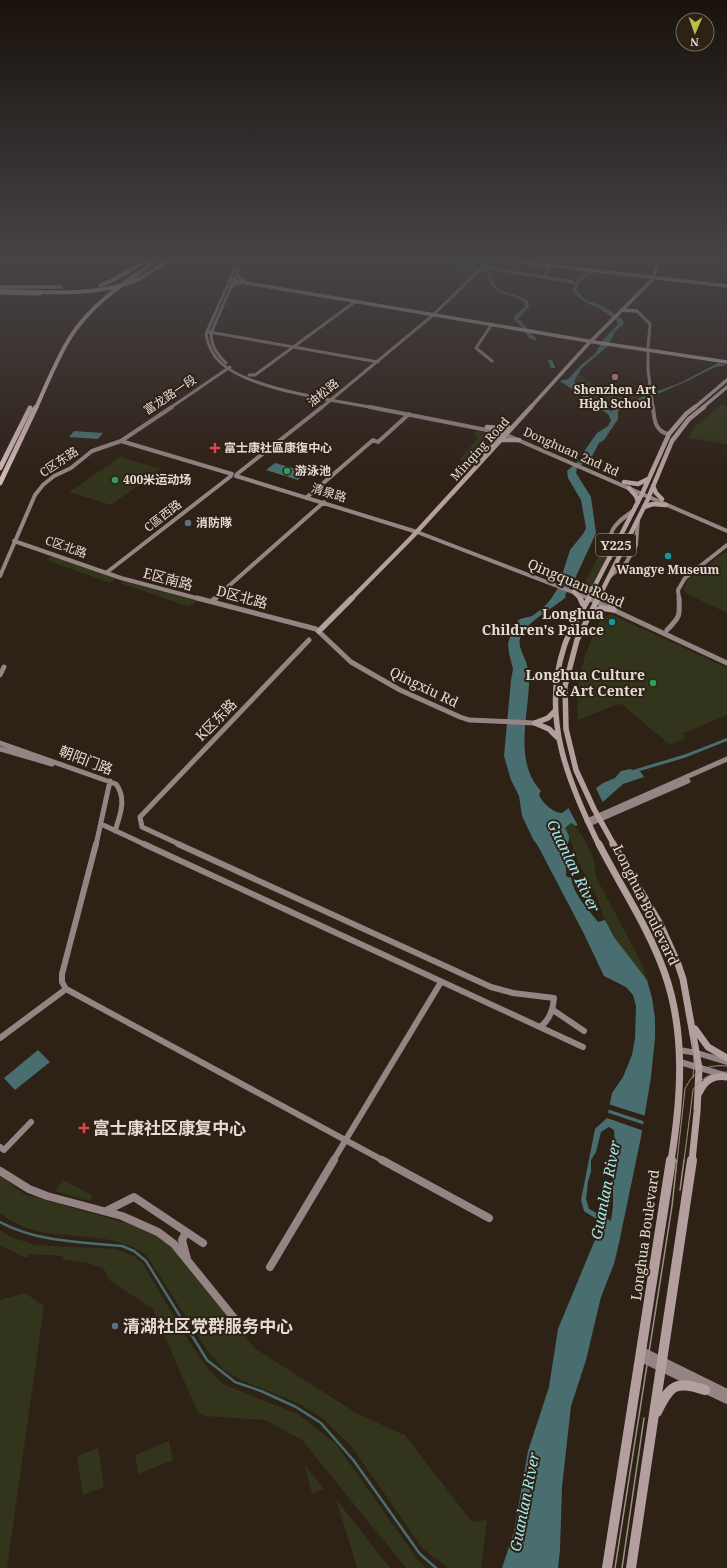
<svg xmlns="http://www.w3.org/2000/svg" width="727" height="1568" viewBox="0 0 727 1568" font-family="'Noto Serif','Noto Sans SC',serif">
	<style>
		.green { fill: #32341b }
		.water { fill: #496e70; fill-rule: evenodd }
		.pier { fill: #2e2116 }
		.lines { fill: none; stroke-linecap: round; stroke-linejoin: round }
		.stream { stroke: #496e70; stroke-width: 2.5 }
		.river { fill: #496e70; fill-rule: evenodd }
		.secondary-far4 { stroke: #948484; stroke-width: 3 }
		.secondary-far3 { stroke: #948484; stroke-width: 4 }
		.secondary-far2 { stroke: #948484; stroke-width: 5 }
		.secondary-far1 { stroke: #948484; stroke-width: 6 }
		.secondary { stroke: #948484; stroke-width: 8 }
		.primary-far4 { stroke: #b39f9e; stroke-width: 3.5 }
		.primary-far3 { stroke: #b39f9e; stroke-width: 4.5 }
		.primary-far2 { stroke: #b39f9e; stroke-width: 5.5 }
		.primary-far1 { stroke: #b39f9e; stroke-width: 7 }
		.primary { stroke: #b39f9e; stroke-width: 10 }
		.highway-far1 { stroke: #cfb7b7; stroke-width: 4 }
		.highway { stroke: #cfb7b7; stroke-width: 5 }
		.tram-far1 { stroke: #9b9088; stroke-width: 1 }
		.tram { stroke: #9b9088; stroke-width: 1.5 }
		.education-dot { fill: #8d6e63; stroke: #2e2116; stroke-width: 1.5 }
		.health-dot { fill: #e0444e; stroke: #2e2116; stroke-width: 1.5 }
		.leisure-dot { fill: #2e9e5b; stroke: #2e2116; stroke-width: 1.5 }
		.service-dot { fill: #5c6f8a; stroke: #2e2116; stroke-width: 1.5 }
		.culture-dot { fill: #0f9aa8; stroke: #2e2116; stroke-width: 1.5 }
		.labels { text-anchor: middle; stroke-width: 4; stroke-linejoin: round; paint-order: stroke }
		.far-poi-label { font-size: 12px; font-weight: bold; fill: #e3dad3; stroke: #2e2116; text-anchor: start }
		.far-street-label { font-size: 12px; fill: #e3dad3; stroke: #2e2116 }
		.shield { fill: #2e2116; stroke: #ada29a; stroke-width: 1 }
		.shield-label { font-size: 13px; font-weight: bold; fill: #e3dad3 }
		.street-label { font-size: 14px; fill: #e3dad3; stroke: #2e2116 }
		.poi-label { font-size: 14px; font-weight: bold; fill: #e3dad3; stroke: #2e2116; text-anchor: end }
		.water-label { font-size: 15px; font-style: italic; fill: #a0e9ed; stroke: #2e2116 }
		.near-poi-label { font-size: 17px; font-weight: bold; fill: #e3dad3; stroke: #2e2116; text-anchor: start }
	</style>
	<rect width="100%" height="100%" fill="#2e2116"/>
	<path class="green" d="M579,374L603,391L628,399L649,391V393L612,409L606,407L575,384V379Z
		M721,404L727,407V444L688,438L695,427Z
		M476,431L486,433L490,440L469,463L459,460L478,438V437L475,435Z
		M120,457L161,469L111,505L69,492Z
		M607,539C613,553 598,573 592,586L584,584Z
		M727,551V613L687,594L683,589L688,579Z
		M53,555L117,578L110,583L46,560Z
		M125,579L196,599L197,601L189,607L120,583Z
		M613,615L727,668V715L682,734L686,738L670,745L623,705L618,704L578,720C575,678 584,654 602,616Z
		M569,824H573L583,837L594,859L596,877L642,964L647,980L614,937L603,916L598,900L578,862L569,836L564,829Z
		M0,1176L24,1194L147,1229L160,1237L180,1255L242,1334L256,1349L358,1414L405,1435L472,1522L487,1520L481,1568H448L423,1549L351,1446L322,1418L300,1404L241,1380L223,1369L207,1350L147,1256C105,1223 46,1250 0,1213Z
		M63,1180L92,1195L90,1201L54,1191Z
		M0,1230L10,1237L36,1245L116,1249L134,1256L143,1264L190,1343L206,1366L223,1384L298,1414L336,1444L418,1560L426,1568H406L302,1440L265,1420L204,1416L198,1413L153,1309L109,1280L104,1269L88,1263L63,1259V1256L30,1254L29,1257H24L0,1245Z
		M25,1293L44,1306L7,1568H0V1300Z
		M169,1441L173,1460L138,1474L135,1455Z
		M98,1448L104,1487L83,1495L77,1456Z
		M304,1464L324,1489L312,1494Z
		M336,1499L390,1568H357Z"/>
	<path class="water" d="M588,273L590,274L581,280L576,290L586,300L603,307C594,309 578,298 573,292L574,284L582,275Z
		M619,318L624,323L615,332L608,346L582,368L574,381L577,386L611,411L645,396L680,383L718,363L727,365L715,367L685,382L618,411V419L604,440L599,443L591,458L577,468L576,473L591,497L596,533L573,583L565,595L566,597C552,609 529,620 521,636C516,646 525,656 527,665C528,671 529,677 529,683C528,719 514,762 541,791L539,794C541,802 553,813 562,813L603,783L615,778L621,771L630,769L633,770L686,754L727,738V741L684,758L640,771L644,777L623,784L576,826L571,823L565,828L569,836V840L566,848V876L571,878C574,895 587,908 598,922L605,920L614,937L647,980L652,998L655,1018V1038L651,1077L641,1137L619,1243L614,1264L601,1297L586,1360L571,1406L562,1487L560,1550L558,1568H502L514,1532L528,1451L549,1387L558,1329L597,1235L599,1225L598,1220L584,1211L581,1200L595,1129L607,1118L612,1093L623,1077L632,1055L635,1038L636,1006L633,995L626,987L604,976L583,932L538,846L533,839L522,816L519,796L511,780L504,756L511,680L513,669L509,653L508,644L513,626L520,619L532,616L544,607L551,599L558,588L570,550L583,534L586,528L581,500L568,478L567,471L583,457L585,450L597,433L608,426L611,420L608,414L560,381L568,379L582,364L595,354L604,339L618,324L617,320ZM609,1127L614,1130L616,1153L613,1182V1206L611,1221L589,1209L586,1199L588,1182L591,1171V1160L596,1152L601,1132Z
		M74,431L103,433L98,439L69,437Z
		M275,463L307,472L298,480L266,470Z
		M38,1050L50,1062L15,1090L4,1078Z"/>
	<path class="pier" d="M595,786L603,803L578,826L568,807Z
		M608,1104L646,1116V1122L607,1109Z
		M606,1112L645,1125L644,1131L604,1117Z"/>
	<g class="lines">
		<path class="stream" d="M0,1222C37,1242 81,1242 122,1246L134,1251L146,1261L207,1360L235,1382L261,1391L296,1407L321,1423L354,1461L420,1554L436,1568"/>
		<path class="river" d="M428,259H432L431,260L436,262L486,270L490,272C492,276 492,281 494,284C501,295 519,293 528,301L529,307L518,319C525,324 529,333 536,338V340C528,340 526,332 521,326C519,324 516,321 514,319L515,315L525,307L524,302C508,292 491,296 487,274L485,272L428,262Z
			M598,267L601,268L582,280L579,279Z
			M591,302L603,306L623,320L624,323L621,327H617L619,322L599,308L589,304V302Z
			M548,360H552L555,367V368H551L548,361Z"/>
		<path class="secondary-far4" d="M239,259L206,334C208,346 212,355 221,363C250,390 335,400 375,408
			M482,267L573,282
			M544,278L550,265
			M637,311L650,324L648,348
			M492,324L476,348L492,361
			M209,332L378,362
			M648,350V370L653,408
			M226,363C217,354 211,346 211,333L243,259
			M249,375H255L356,301
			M170,408L230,367
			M321,408L432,316L491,259"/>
		<path class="secondary-far3" d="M370,407L502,433L727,531
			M653,407C654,419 655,432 669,434
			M121,441L232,474
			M237,474L322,407
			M236,476L417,532L591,599
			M306,498L373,440L378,442L409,414
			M14,541L121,578L200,599
			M610,558C609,530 610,527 633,511
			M106,573L231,476
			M0,576L35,495L43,485L54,476L71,468L92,451L121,441L172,407
			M609,577L626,563L636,545L638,519
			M214,599L324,502
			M679,599L678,590L685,578L727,545"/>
		<path class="secondary-far2" d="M197,598L316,629L351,662L400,690L460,717L469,720L535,723
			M588,598L727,663
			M213,600L216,598
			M667,630C680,617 680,616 679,598
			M0,675L4,667
			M0,743L116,784C127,799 120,815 115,831
			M0,749L52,764
			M587,821L727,759
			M101,824L146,845
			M589,824L688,781
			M96,845L110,781
			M181,845L142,827L140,817L309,640"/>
		<path class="secondary-far1" d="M96,844L62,974V982L66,989L384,1161
			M144,844L583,1047
			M178,844L491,987L513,993L554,998C553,1010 550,1020 540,1027
			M553,1010L584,1031
			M0,1038L66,989
			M679,1050L697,1053L727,1062
			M680,1062L724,1075
			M0,1147L4,1150L31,1122
			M333,1161L441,982"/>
		<path class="secondary" d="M382,1160L489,1218
			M0,1171L29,1189L47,1196L122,1216L158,1232L174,1244L234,1318
			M106,1211L134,1197L203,1243
			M186,1232L182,1240L187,1259
			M270,1267L334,1160
			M642,1351L727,1393
			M641,1358L693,1383
			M704,1389L727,1400"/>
		<path class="primary-far4" d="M495,259L727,286
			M236,275L244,281
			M229,280L594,342L727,362
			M0,287H61
			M230,288L235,284L241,283
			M0,293L40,294
			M621,310L637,311
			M530,408L588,344L652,280L660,259
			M694,408L727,380
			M702,408L727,387"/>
		<path class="primary-far3" d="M487,427L499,428L508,426
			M501,440H519
			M484,453L506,429
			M624,482L638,484L648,479
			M653,486L656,493L662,499
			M629,488L636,496L638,502
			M644,507L653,504L666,505
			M575,589L587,590L595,587
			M602,590L606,599
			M574,592L581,599
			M351,599L412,537L531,407
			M588,599L642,494L669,434L686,414L695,407
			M598,599L647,501L672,441L689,419L704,407"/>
		<path class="primary-far2" d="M580,598L584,607
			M589,598C581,613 569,630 564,647C541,717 568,782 599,845
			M598,598L577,640L565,686L566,729L576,770L594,809L614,845
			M605,598L614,607
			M590,614L601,608L614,610
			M319,631L352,598
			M535,723L549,729L557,737
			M535,723L548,718L555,711"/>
		<path class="primary-far1" d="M599,844C621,887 649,928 665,974C686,1034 681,1100 671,1161
			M613,844L660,924L678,964L683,979L699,1068L697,1112L692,1161
			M695,1029L708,1047L727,1058
			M699,1093C705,1080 713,1075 727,1077"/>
		<path class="primary" d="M657,1412C670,1385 676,1380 705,1390
			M607,1568L671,1160
			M631,1568L692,1160"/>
		<path class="highway-far1" d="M101,285L113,280L150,259
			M0,291C42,292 97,297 136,280C148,275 159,266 170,259
			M36,408C47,384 57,358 71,336C93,302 127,281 159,259"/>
		<path class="highway" d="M0,468L30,408
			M0,483L36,407"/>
		<path class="tram-far1" d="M692,1038L694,1060L693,1078
			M677,1161L685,1089C693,1071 707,1064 727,1066
			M684,1161L693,1090C701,1077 712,1073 727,1072"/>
		<path class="tram" d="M680,1190L684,1160
			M615,1568L672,1206L677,1160
			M622,1568L644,1418"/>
	</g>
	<linearGradient id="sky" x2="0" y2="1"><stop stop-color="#19120c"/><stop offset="0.54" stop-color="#464347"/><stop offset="1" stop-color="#464347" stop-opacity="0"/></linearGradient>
	<rect width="727" height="478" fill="url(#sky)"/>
	<circle class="education-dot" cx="615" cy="377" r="4"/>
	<g class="health-dot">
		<path d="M213 442h4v4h4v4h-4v4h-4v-4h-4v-4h4z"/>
		<path d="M82 1122h4v4h4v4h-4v4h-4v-4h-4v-4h4z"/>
	</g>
	<g class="leisure-dot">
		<circle cx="287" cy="471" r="4"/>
		<circle cx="115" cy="480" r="4"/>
		<circle cx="653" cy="683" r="4"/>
	</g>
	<g class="service-dot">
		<circle cx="188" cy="523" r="4"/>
		<circle cx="115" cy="1326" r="4"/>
	</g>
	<g class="culture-dot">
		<circle cx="668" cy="556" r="4"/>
		<circle cx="612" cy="622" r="4"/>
	</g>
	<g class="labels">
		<g class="far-poi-label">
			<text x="615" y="394" text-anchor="middle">Shenzhen Art<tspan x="615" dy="14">High School</tspan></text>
			<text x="224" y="452">富士康社區康復中心</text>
			<text x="295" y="475">游泳池</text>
			<text x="123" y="484">400米运动场</text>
			<text x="196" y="527">消防隊</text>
			<text x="668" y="574" text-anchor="middle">Wangye Museum</text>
		</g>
		<g class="far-street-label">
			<text transform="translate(323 393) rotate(-39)" y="4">油松路</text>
			<text transform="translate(170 395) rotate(-34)" y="4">富龙路一段</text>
			<text transform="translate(480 449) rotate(-48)" y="4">Minqing Road</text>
			<text transform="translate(571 452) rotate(24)" y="4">Donghuan 2nd Rd</text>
			<text transform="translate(59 462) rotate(-34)" y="4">C区东路</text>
			<text transform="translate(329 493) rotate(17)" y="4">清泉路</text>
			<text transform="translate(163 516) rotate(-38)" y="4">C區西路</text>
			<text transform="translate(66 547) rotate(19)" y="4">C区北路</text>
		</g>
		<rect class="shield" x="596" y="534" width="40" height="22" rx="3"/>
		<g class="shield-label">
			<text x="616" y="550">Y225</text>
		</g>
		<g class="street-label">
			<text transform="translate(168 579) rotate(15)" y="5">E区南路</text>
			<text transform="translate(576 583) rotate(23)" y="5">Qingquan Road</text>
			<text transform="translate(242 597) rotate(15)" y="5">D区北路</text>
			<text transform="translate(424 687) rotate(26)" y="5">Qingxiu Rd</text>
			<text transform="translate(216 720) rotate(-46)" y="5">K区东路</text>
			<text transform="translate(86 760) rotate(21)" y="5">朝阳门路</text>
			<text transform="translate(646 905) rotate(64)" y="5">Longhua Boulevard</text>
			<text transform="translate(645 1235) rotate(-82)" y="5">Longhua Boulevard</text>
		</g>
		<g class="poi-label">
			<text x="604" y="619">Longhua<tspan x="604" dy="16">Children's Palace</tspan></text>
			<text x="645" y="680">Longhua Culture<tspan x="645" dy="16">&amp; Art Center</tspan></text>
		</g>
		<g class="water-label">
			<text transform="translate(573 866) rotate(64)" y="5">Guanlan River</text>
			<text transform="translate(606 1190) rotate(-79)" y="5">Guanlan River</text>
			<text transform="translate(525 1502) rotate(-79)" y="5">Guanlan River</text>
		</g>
		<g class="near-poi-label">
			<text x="93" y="1134">富士康社区康复中心</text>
			<text x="123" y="1332">清湖社区党群服务中心</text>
		</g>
	</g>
	<g transform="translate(695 32) rotate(182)"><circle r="19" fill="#2e2116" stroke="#766b62"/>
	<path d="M0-3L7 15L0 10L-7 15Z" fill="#b8c147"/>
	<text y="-6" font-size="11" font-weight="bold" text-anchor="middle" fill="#e3dad3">N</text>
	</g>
</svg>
